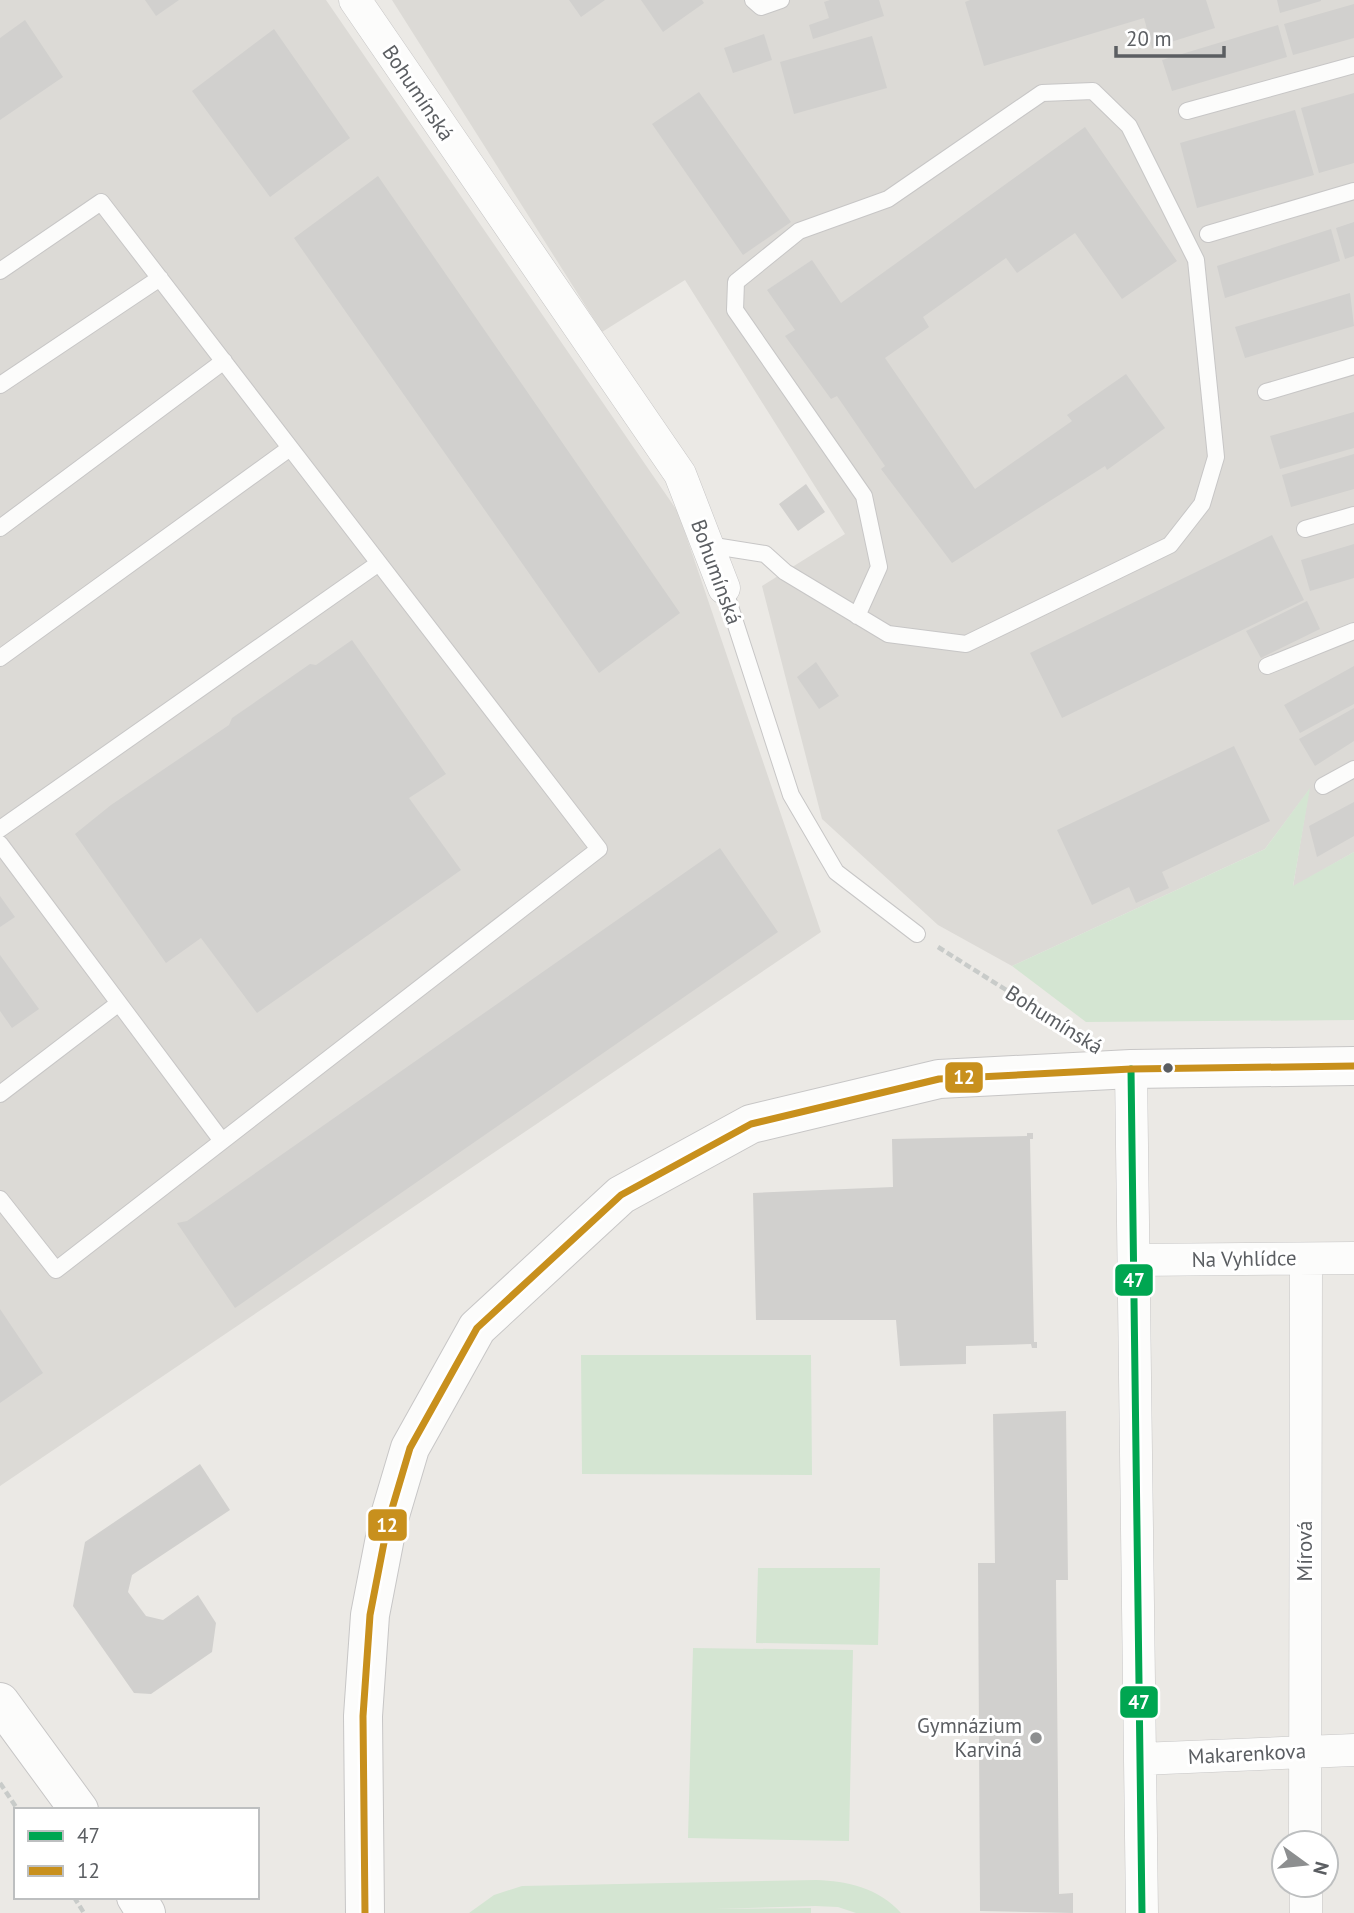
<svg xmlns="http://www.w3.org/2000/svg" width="1354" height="1913" viewBox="0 0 1354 1913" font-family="'PT Sans',sans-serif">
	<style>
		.industrial { fill: #dcdad6 }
		.green { fill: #d4e5d2 }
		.building { fill: #d1d0ce }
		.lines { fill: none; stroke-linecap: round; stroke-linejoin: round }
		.service-casing { stroke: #c7c6c6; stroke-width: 18 }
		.minor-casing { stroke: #c7c6c6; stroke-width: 33 }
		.tertiary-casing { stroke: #c7c6c6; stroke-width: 40 }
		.path { stroke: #c8cbc9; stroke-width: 4.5; stroke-dasharray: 7 3.5; stroke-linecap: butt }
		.service { stroke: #fcfcfb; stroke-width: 16 }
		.minor { stroke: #fcfcfb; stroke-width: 32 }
		.tertiary { stroke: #fcfcfb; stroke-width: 38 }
		.bus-1-casing { stroke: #fff; stroke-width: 12 }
		.bus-2-casing { stroke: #fff; stroke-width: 12 }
		.bus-1 { stroke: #00a651; stroke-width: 7 }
		.bus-2 { stroke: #c8901d; stroke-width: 7 }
		.bus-dot { fill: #5b5e62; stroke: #fff; stroke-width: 2.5 }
		.poi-dot { fill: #8d8f90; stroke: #fff; stroke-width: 2.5 }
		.labels { text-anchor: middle; stroke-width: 6; stroke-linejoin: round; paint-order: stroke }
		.street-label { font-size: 21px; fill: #5b5e62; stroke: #fff }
		.poi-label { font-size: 21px; fill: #5b5e62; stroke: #fff; text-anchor: end }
		.line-badge { stroke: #fff; stroke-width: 2.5 }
		.badge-label { font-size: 19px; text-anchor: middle; font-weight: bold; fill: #fff }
	</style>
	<rect width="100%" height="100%" fill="#ebe9e5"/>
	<path class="industrial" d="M0,0H326L678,512L821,932L0,1486Z
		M392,0H1354V852L1293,887L1309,790L1265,849L1012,966L938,925L822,819L762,586L845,534L685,280L602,332Z"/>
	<path class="green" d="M1310,788L1293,886L1354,852V1020L1086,1022L1012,966L1265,849Z
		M581,1355H811L812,1475L582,1474Z
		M758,1568H880L878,1645L756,1643Z
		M693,1648L853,1650L849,1841L688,1838Z
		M816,1880C847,1881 879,1888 901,1913H856L838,1907L815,1906L714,1909L811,1908V1913H469L494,1895L522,1886Z"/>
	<path class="building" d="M145,0H179L156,16Z
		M569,0H605L581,17Z
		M641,0H702L704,3L663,32Z
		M830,0H879L884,16L813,39L809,25L829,18L824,2Z
		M970,0H1206L1215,28L1152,48L1144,18L984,66L965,2Z
		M1277,0H1321V1L1280,13Z
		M1354,4V38L1293,55L1284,24Z
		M25,20L63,77L0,120V38Z
		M1278,25L1287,57L1172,91L1162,60Z
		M274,29L350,138L270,197L192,91Z
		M764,34L772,60L733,73L724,48Z
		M872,36L887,88L794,114L780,62Z
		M699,92L791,222L743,255L652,124Z
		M1354,93V163L1319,173L1301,108Z
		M1295,110L1314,175L1197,208L1180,143Z
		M1085,127L1177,261L1122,299L1075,233L1017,273L1006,258L923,317L929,327L885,358L975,489L1072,421L1067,415L1126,374L1165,428L1107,470L1105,466L952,563L881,469L885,466L837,396L831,399L785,336L795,330L767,290L812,260L841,303Z
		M378,176L680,613L599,673L294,238Z
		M1354,222V256L1345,259L1336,228Z
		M1331,229L1340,261L1225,298L1217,266Z
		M1350,293L1354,326L1245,358L1235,327Z
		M1354,412V448L1280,469L1270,436Z
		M1354,454V489L1291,507L1282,475Z
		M806,484L825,512L798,531L779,504Z
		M1272,535L1304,600L1062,718L1030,653Z
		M1354,544V578L1310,591L1301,560Z
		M1307,601L1320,629L1261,658L1246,631Z
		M352,640L446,774L409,798L461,870L257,1013L201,938L166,963L75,834L111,805L229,725L232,718L310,664L316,665Z
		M816,662L839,696L819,709L797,677Z
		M1354,666V704L1300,733L1284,705Z
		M1354,708V741L1315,766L1299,739Z
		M1234,746L1270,821L1162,872L1169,888L1136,903L1129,887L1092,905L1057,830Z
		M1354,802V836L1317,857L1309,826Z
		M720,848L778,932L235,1308L177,1223L187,1221Z
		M0,896L15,917L0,927Z
		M0,955L39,1009L12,1028L0,1011Z
		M1027,1133H1033V1139H1030L1034,1342H1037V1348H1032L1031,1344L966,1346V1364L900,1366L896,1320H756L753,1193L893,1187L892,1139L1027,1136Z
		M0,1309L43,1373L0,1403Z
		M1066,1411L1068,1580H1056L1059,1894L1073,1893V1913L980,1911L978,1563H995L993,1414Z
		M200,1464L230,1510L132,1575L128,1592L146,1616L163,1620L198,1595L216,1623L212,1652L151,1694L134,1693L73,1606L85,1542Z"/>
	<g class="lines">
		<g class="service-casing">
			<path id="service" d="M753,0L761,7L781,0
				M1187,111L1354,65
				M1208,234L1354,191
				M0,271L101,202L599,849L56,1270L0,1199
				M0,385L160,278
				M1266,392L1354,366
				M0,528L224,361
				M1305,529L1354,515
				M708,545L765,554L785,572L888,634L966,644L1170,545L1202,504L1216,457L1196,260L1129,126L1093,91L1042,93L888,199L799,231L736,282L735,310L864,496L879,567L857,616
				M724,588L791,795L836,872L917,934
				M0,658L290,448
				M1267,666L1354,631
				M1323,786L1354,769
				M0,829L379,563
				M0,844L222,1141
				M0,1094L119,1003"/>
		</g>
		<g class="minor-casing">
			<path id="minor" d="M355,0L680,474L724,588
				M1131,1069L1142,1913
				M1134,1260L1354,1258
				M1140,1759L1354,1750
				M1305,1843L1306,1259
				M1306,1885V1913"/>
		</g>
		<g class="tertiary-casing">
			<path id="tertiary" d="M0,1702L79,1810
				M136,1897L146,1913
				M365,1913L363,1716L370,1615L388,1522L410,1448L477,1328L621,1195L751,1124L939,1079L1131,1069L1354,1066"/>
		</g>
		<path class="path" d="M938,947L1076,1034
			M0,1783L18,1810
			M74,1897L84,1913"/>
		<use href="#service" class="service"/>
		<use href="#minor" class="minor"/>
		<use href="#tertiary" class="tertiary"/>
		<g class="bus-1-casing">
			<path id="bus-1" d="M1131,1069L1142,1913"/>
		</g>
		<g class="bus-2-casing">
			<path id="bus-2" d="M365,1913L363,1716L370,1615L388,1522L410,1448L477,1328L621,1195L751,1124L939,1079L1131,1069L1354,1066"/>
		</g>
		<use href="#bus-1" class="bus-1"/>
		<use href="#bus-2" class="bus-2"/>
	</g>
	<circle class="bus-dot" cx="1168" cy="1068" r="6"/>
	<circle class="poi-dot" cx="1036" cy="1738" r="7"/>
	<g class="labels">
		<g class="street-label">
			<text transform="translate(418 93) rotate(56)" y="7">Bohumínská</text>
			<text transform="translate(716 572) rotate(70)" y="7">Bohumínská</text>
			<text transform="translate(1054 1020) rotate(32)" y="7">Bohumínská</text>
			<text transform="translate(1244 1259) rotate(-1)" y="7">Na Vyhlídce</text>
			<text transform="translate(1305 1551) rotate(-90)" y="7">Mírová</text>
			<text transform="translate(1247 1754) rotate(-3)" y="7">Makarenkova</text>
		</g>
		<g class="poi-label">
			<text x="1022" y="1733">Gymnázium<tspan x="1022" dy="24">Karviná</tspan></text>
		</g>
	</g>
	<g class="line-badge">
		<rect x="944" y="1061" width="40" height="33" rx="7" fill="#c8901d"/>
		<rect x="1114" y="1263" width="40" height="34" rx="7" fill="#00a651"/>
		<rect x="367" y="1508" width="41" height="34" rx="7" fill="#c8901d"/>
		<rect x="1119" y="1685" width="40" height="34" rx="7" fill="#00a651"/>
	</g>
	<g class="badge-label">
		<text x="964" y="1084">12</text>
		<text x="1134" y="1287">47</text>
		<text x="387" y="1532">12</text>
		<text x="1139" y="1709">47</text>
	</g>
	<rect x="14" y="1808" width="245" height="91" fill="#ffffff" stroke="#bdbfc0" stroke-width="2"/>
	<rect x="28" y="1831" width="35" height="10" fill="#00a651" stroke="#bdbfc0" stroke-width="2"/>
	<text x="77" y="1843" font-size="21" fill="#5b5e62">47</text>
	<rect x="28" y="1866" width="35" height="10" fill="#c8901d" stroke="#bdbfc0" stroke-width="2"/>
	<text x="77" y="1878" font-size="21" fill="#5b5e62">12</text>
	<g transform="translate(1305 1864) rotate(105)"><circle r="33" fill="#ffffff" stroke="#bdbfc0" stroke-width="2"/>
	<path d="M0-5L12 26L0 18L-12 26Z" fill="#8d8f90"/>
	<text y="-10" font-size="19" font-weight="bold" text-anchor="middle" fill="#5b5e62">N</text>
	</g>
	<path d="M1116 46v10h108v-10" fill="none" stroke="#5b5e62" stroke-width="3.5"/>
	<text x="1126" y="46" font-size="21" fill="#5b5e62" stroke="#ffffff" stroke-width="5" paint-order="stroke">20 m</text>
</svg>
